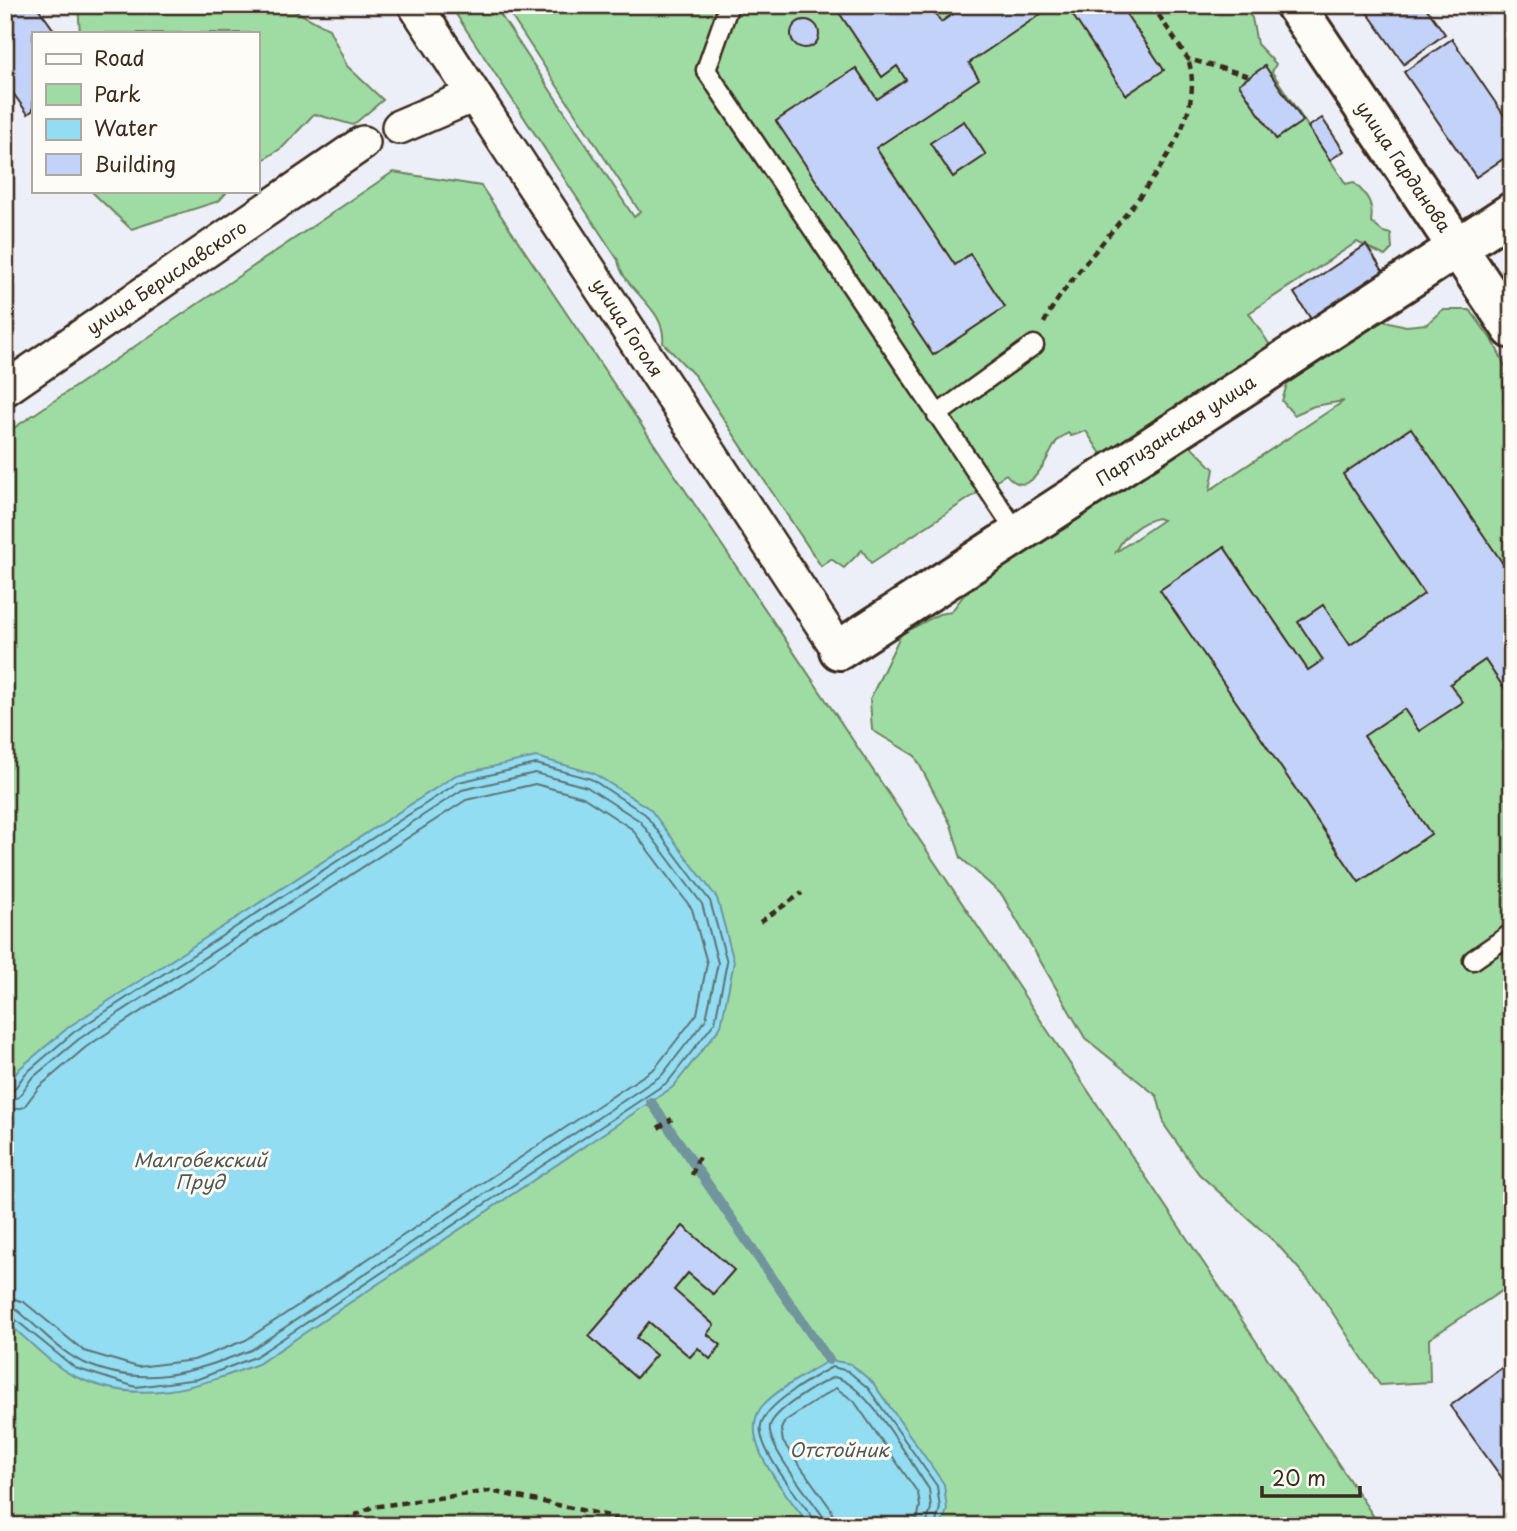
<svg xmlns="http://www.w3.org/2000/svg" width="1517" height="1531" viewBox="0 0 1517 1531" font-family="'Playpen Sans',sans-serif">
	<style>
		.green { fill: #9fdca3; stroke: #6d8360; stroke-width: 2; fill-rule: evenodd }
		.water { fill: #92ddf2; stroke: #6f959d; stroke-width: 2 }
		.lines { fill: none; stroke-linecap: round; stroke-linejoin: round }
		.shore { stroke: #5e7273; stroke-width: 2 }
		.stream { stroke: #6f959d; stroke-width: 10 }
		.building { fill: #c3d2f8; stroke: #3b2a1e; stroke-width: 2 }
		.lane-casing { stroke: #3b2a1e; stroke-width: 23 }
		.street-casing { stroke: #3b2a1e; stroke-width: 38 }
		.secondary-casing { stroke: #3b2a1e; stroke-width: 44 }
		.path { stroke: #3b2a1e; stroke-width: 4.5; stroke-dasharray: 7 5; stroke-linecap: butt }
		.lane { stroke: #fdfcf7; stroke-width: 18 }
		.street { stroke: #fdfcf7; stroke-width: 33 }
		.secondary { stroke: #fdfcf7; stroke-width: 38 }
		.labels { text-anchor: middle; stroke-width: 6; stroke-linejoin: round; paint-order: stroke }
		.street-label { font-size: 18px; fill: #3b2a1e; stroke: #fdfcf7 }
		.water-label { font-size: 19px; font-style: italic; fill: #515753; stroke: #fdfcf7 }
	</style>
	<rect width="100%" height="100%" fill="#eceff7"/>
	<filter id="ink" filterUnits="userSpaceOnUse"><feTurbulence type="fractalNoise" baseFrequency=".0143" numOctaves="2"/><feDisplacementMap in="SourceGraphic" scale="14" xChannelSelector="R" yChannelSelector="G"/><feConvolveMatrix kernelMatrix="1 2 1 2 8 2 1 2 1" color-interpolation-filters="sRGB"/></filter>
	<g filter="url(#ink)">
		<path class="green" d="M78,5H284L329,29L347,66L383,100L353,125L314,114L283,147L257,164V33H80Z
			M450,5H494L634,217L640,212L504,5H1242L1252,18L1257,44L1276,64L1272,72L1346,184L1353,182C1367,195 1374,203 1371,222L1383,232L1391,234L1392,249L1385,256L1357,242L1249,313L1275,353L1107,463L1086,431L1071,436L1068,433C1063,436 1057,439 1055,444C1046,460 1029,503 1006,474L871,563L862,550L844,568L831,559L821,566L695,376L663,343C667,308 623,291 618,260Z
			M393,172L481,186L1380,1526H5V434Z
			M91,191H228L219,201L131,229Z
			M1442,310H1470L1494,343L1506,368L1503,401L1512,410V1284L1429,1339L1430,1382L1380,1385L1319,1292L1277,1244L1199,1174L1165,1126L1157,1096L1085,1038L1002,895L961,858L951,825L915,756L872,730L870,699L901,634L939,614L951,612L967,591L985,580L1001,563L1068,527L1085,510L1188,443L1214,469L1210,490L1344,401L1314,406L1294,415L1282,401L1295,358L1377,319L1406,326L1427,324ZM1158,518L1163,520L1116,552C1123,536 1141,521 1158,518Z"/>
		<path class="water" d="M536,757L593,773L650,809L717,898L734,962L721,1026L673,1087L258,1364C195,1388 137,1407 72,1375C48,1363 26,1337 5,1321V1090L19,1069L70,1026L456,775Z
			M829,1360L851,1364L873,1383L944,1484L947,1510L941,1526H810C790,1497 731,1437 765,1403C782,1386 809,1373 829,1360Z"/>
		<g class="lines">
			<path class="shore" d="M5,1093L13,1091L25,1074L74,1032L459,782L536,764L591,779L645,814L710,901L727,962L715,1022L668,1082L255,1357L198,1379L136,1387L75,1368L12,1317L5,1316
				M5,1102L19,1097L31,1079L79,1039L462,790L535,773L587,787L640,821L702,904L718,963L706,1019L662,1075L251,1350C191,1373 142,1390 80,1361C58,1350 37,1326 17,1310L5,1307
				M5,1112L24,1107L39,1087L86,1047L466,800L535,784L583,797L632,829L692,909L707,963L697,1014L655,1068L246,1340L194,1360L138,1367L84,1351L24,1302L5,1296
				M816,1526L814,1519C801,1500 756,1449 761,1425C765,1405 813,1377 832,1367L848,1371L868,1388L937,1486L940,1508L935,1526
				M824,1526L822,1515C810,1497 766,1446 770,1426C774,1410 819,1384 834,1377C867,1383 909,1461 929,1489L931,1508L926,1526
				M835,1526L831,1509L783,1442L781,1429L785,1421L836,1388L854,1401L918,1493L920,1506L916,1526"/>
			<path class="stream" d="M651,1102L829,1360"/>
		</g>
		<path class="building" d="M20,5H36L56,33H33V110L28,114L5,82V16Z
			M834,5H930L941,22L966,5H1054L969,63L979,79L876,148L955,265L970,254L1005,307L933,355L776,121L856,68L877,99L906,80L897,66L882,77Z
			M1066,5H1120L1164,70L1126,95Z
			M1377,5H1424L1445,34L1404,64L1367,12Z
			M791 34a14 14 0 1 1 28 0a14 14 0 1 1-28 0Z
			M1452,39L1512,127V153L1476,177L1404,72Z
			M1265,66L1303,121L1276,139L1239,84Z
			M1322,118L1344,151L1330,160L1308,127Z
			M964,121L986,155L953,177L930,143Z
			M1366,245L1383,271L1311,319L1294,293Z
			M1411,428L1512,577V700L1485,660L1450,684L1463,702L1419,731L1404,709L1364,736L1431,834L1359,882L1160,590L1224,547L1308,670L1323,660L1298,622L1323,605L1350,645L1424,594L1343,474Z
			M683,1226L734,1270L713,1294L688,1273L674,1290L714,1325L707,1334L721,1345L710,1359L698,1348L690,1357L649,1322L636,1338L656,1355L636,1378L589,1336Z
			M1503,1367L1512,1379V1492L1450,1406Z"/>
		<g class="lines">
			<g class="lane-casing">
				<path id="lane" d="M729,5L706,70L1018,534
					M937,415L1034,345
					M1473,960L1512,933"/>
			</g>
			<g class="street-casing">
				<path id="street" d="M415,5L839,650
					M399,127L474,95
					M5,389L363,143"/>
			</g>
			<g class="secondary-casing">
				<path id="secondary" d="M1295,5L1512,329
					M839,650L1512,212"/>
			</g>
			<path class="path" d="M1152,5L1188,59L1250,76
				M1044,323C1077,253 1217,145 1188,59
				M760,922L802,893
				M658,1128L672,1119
				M692,1175L699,1156
				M333,1526L372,1507L490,1491L610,1516L627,1526"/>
			<use href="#lane" class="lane"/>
			<use href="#street" class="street"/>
			<use href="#secondary" class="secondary"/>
		</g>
	</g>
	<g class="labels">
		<g class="street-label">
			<text transform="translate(1403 167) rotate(56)" y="6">улица Гарданова</text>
			<text transform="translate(167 278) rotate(-34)" y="6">улица Бериславского</text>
			<text transform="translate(627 328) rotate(57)" y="6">улица Гоголя</text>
			<text transform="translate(1176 431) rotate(-33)" y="6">Партизанская улица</text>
		</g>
		<g class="water-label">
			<text x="200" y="1167">Малгобекский<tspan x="200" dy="22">Пруд</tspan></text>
			<text x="839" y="1457">Отстойник</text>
		</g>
	</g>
	<rect width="1517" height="1531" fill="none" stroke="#fdfcf7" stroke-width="28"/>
	<rect x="14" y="14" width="1489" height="1503" fill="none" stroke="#3b2a1e" stroke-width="2.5" filter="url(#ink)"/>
	<rect x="32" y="32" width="228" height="161" fill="#fdfcf7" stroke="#afa8a0" stroke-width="2"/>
	<rect x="46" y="54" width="35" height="10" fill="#fdfcf7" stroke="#afa8a0" stroke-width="2"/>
	<text x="94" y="66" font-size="21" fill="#3b2a1e">Road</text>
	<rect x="46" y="84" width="35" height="21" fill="#9fdca3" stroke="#afa8a0" stroke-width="2"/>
	<text x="94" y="102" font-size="21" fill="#3b2a1e">Park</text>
	<rect x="46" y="119" width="35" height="21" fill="#92ddf2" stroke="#afa8a0" stroke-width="2"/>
	<text x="94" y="136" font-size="21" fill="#3b2a1e">Water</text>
	<rect x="46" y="154" width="35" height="21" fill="#c3d2f8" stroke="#afa8a0" stroke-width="2"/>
	<text x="94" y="172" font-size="21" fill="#3b2a1e">Building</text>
	<path d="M1262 1486v10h98v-10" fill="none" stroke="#3b2a1e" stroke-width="3.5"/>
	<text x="1272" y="1486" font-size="21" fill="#3b2a1e" stroke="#fdfcf7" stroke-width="5" paint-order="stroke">20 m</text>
</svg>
